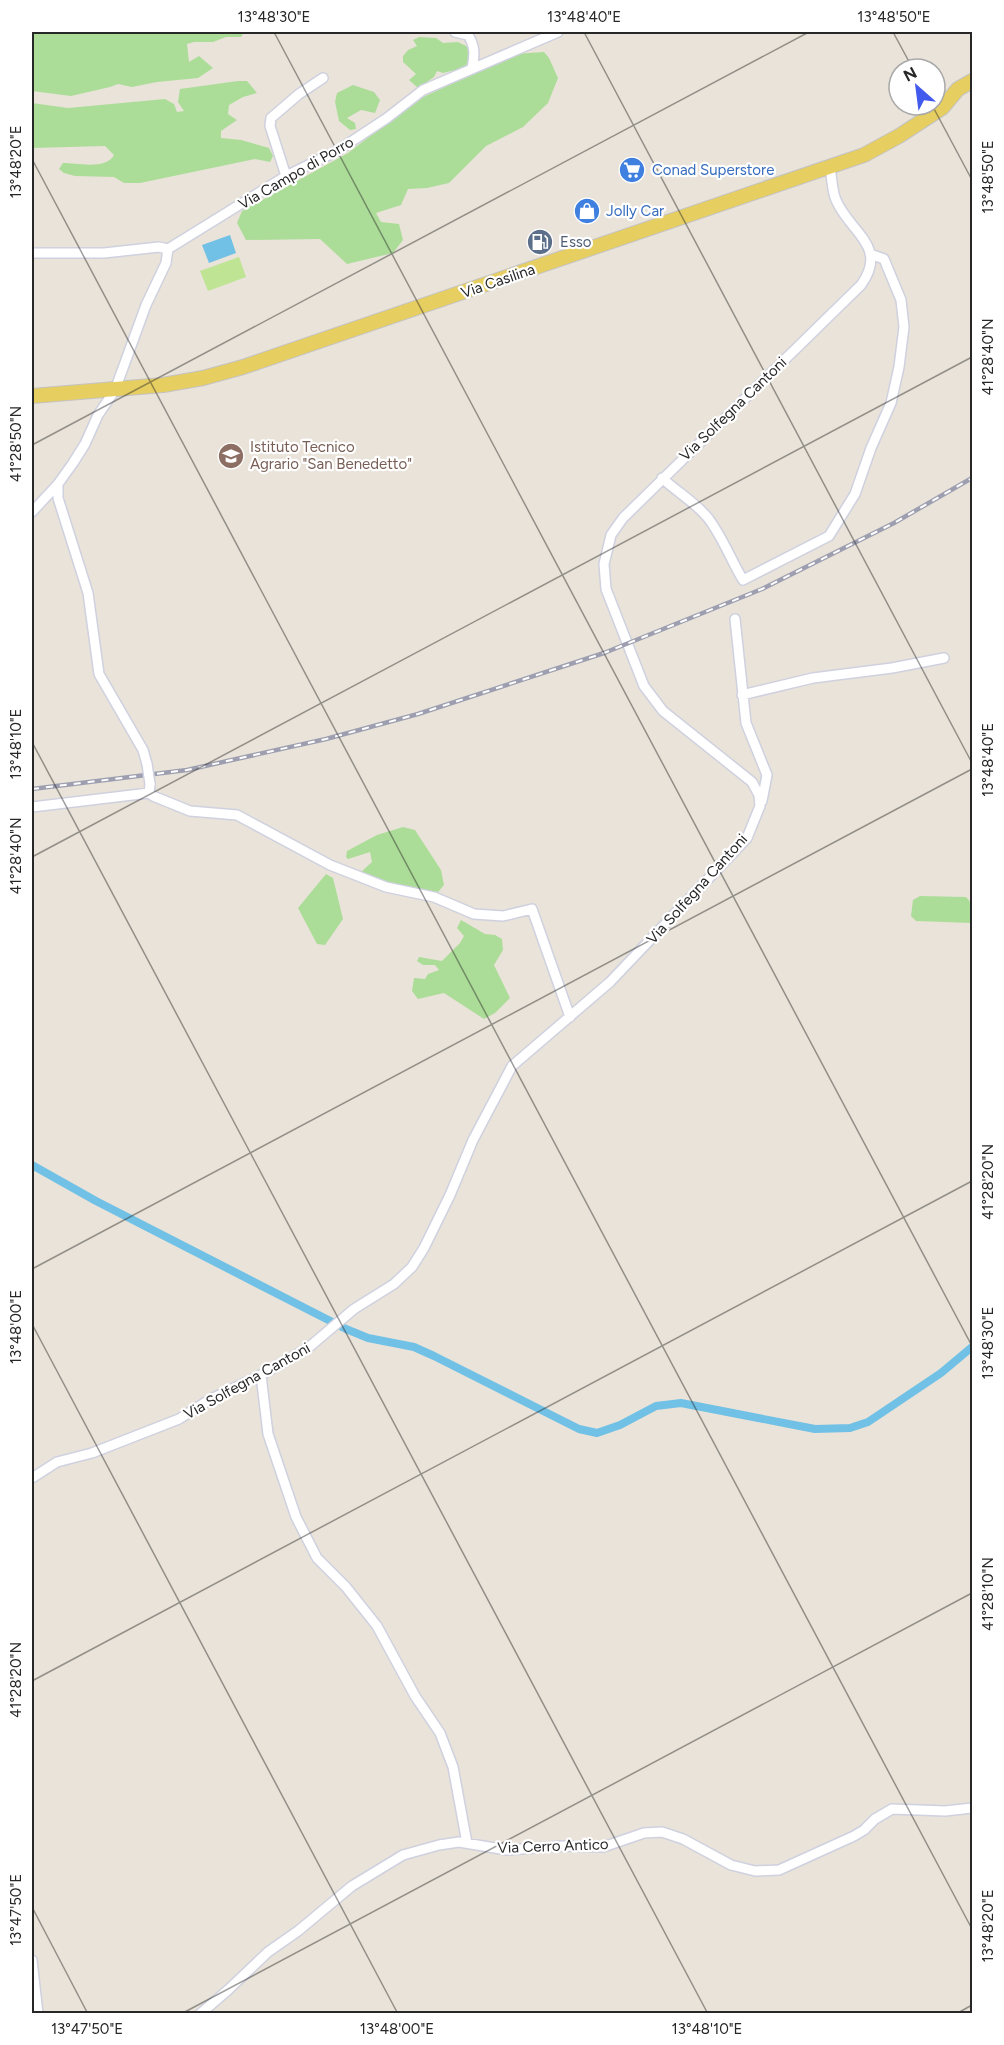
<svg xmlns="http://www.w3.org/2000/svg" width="1004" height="2045" viewBox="0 0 1004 2045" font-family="Figtree,sans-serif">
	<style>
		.green { fill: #acdd98 }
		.pitch { fill: #bee494 }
		.water { fill: #71c1e6 }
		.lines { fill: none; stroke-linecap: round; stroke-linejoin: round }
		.canal { stroke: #71c1e6; stroke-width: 8 }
		.minor-casing { stroke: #cfd1df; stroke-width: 12 }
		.primary-casing { stroke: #c3c3c3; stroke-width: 16 }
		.minor { stroke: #fff; stroke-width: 9 }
		.primary { stroke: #e7ce60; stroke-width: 14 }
		.rail-casing { stroke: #9d9fb0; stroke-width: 4.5 }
		.rail { stroke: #fff; stroke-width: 2; stroke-dasharray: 7; stroke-linecap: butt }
		.minor-bridge-casing { stroke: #cfd1df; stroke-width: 12; stroke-linecap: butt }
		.minor-bridge { stroke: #fff; stroke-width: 9 }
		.ticks { fill: none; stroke: #272727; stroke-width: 1.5; stroke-opacity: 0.45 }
		.labels { text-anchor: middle; stroke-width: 4.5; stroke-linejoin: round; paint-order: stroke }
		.shop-label { font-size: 15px; fill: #366cbe; stroke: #fff; text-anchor: start }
		.street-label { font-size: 15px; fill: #272727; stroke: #fff }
		.service-label { font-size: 15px; fill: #4e5e75; stroke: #fff; text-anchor: start }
		.education-label { font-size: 15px; fill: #785e54; stroke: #fff; text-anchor: start }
		.neatline { fill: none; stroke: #272727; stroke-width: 2 }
		.ticks-label { font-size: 15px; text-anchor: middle; fill: #272727 }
	</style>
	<rect width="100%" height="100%" fill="#e9e3d9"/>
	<path class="green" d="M32,32H244L241,37H226L213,42H194L187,44L189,62L199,56L213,68L198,78L157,82L132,87L118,84L110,87L71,96L32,91Z
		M419,37L436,38L443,43L458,42L468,47L470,60L464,68L443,73L437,71L434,77L418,88L409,80L416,74L403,62V56L408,50L417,46L413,40Z
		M544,52L549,58L558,78L548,103L523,127L486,146L449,183L427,188L408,189L401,205L376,213L381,222L399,224L403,240L393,253L347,264L320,239L246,240L237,223L242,211L348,153L417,100L514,54Z
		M238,81H247L257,93L243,97L229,105L228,114L237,120L221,131V138L241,140L269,148L273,156L270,162L255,159L140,183H124L114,177L75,176L64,173L59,169L63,163C77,163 106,170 114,155L105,146L32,148V103L68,108L165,99L174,104L177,112L184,111L178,102L180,89Z
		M353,85L374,92L380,100L375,113L361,110L347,118L355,123L356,129L350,130L339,121L335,102L337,93Z
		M403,827L415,830L441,870L444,885L438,892L376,881L361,872L372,862L370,852L348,859L346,857L347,851L377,835Z
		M326,874L333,878L343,919L325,945L317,944L298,908Z
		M920,896L966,897L972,904V923L916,921L911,916L913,900Z
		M461,920L485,934L495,935L502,939L503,950L494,965L510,998L495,1013L484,1019L444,993L418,999L412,991L414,978L425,979L428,974L439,970L435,965H423L417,961L419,957L442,961L460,943L464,936L457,928Z"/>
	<path class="pitch" d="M239,257L246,277L208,291L200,271Z"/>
	<path class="water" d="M230,235L236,253L209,263L202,245Z"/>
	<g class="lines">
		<path class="canal" d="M32,1165L96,1201L346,1329L368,1338L414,1347L434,1356L579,1429L597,1433L620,1425L656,1406L681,1403L815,1429L850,1428L868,1422L941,1373L972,1347"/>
		<g class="minor-casing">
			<path id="minor" d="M455,32L468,35C475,46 475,55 472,68
				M286,176L270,126L271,118L299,94L323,78
				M32,253H104L159,247L168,249
				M662,478C677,492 695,502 708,518C722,536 731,560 743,580L829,536L855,494L871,448L891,403L899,367L904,327L901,300L884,259L870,254
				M58,484V498L88,593L99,674L143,750L147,764
				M32,512L58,484L73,463L85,444L98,415L115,390L146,305L166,263L168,249L286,176L337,151L387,118L423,90L558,32
				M735,619L746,723L767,775L762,801
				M742,695L813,678L892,668L944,658
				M150,784L149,793L153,796L190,811L237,815L330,865L386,887L434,897L474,914L503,916L532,909L570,1017
				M32,807L149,793
				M261,1375L268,1434L296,1517L317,1558L346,1587L377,1626L415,1696L440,1733L453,1767L467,1843
				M32,1478L57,1462L92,1453L179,1419L209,1400L261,1375L308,1348L354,1309L394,1284L412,1267L424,1248L450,1195L473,1140L512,1066L610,982L747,838L760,806L759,795L752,782L663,711L644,686L606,589L604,564L611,535L623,518L861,285C889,246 850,233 836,200C832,191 832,178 830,168
				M32,1960L38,2014
				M200,2014L228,1990L268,1952L298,1931L352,1886L403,1855L439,1845L459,1842L507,1850L562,1846L603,1847L644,1833L662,1832L683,1839L731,1865L755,1871L779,1870L854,1836L864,1830L875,1819L892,1809L945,1811L972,1808"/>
		</g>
		<g class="primary-casing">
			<path id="primary" d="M32,396L163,385L203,378L243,367L864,155L899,136L942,108L958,89L972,81"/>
		</g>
		<use href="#minor" class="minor"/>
		<use href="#primary" class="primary"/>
		<g class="rail-casing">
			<path id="rail" d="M32,789L187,770L326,739L418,714L604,653L762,589L894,523L972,478"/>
		</g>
		<use href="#rail" class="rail"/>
		<g class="minor-bridge-casing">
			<path id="minor-bridge" d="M147,764L150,784"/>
		</g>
		<use href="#minor-bridge" class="minor-bridge"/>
	</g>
	<path class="ticks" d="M274,32L972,1346M584,32L972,763M893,32L913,69M32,33L34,32M932,105L972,180M32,159L972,1929M32,445L809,32M32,742L708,2014M32,857L972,357M32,1269L972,769M32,1324L398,2014M32,1681L972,1181M32,1907L88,2014M181,2014L972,1593M956,2014L972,2005"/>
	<defs>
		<g id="supermarket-disc" transform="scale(1.35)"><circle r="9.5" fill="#3f7fe0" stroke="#fff"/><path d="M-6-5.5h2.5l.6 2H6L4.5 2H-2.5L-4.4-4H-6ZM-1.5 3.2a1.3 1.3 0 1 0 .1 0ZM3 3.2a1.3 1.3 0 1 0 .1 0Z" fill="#fff"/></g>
		<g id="shop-disc" transform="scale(1.35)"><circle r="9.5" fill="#3f7fe0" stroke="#fff"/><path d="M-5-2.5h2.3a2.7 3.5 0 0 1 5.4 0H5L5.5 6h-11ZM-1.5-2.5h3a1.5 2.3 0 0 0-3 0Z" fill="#fff"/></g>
		<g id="fuel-disc" transform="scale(1.35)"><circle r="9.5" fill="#5c6f8a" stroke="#fff"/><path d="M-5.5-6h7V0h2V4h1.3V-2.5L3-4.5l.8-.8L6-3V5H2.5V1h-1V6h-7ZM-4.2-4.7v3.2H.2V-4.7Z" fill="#fff"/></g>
		<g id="school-disc" transform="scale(1.35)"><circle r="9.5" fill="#8d6e63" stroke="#fff"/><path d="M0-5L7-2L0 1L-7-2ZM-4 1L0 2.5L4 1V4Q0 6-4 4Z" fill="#fff"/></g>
	</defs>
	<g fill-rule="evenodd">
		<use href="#supermarket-disc" x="632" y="170"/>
		<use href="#shop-disc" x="587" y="211"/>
		<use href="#fuel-disc" x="540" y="242"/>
		<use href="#school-disc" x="231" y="456"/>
	</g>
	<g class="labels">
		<g class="shop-label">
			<text x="652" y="175">Conad Superstore</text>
			<text x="606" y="216">Jolly Car</text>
		</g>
		<g class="street-label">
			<text transform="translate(296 173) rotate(-30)" y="5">Via Campo di Porro</text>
			<text transform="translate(498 281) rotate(-19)" y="5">Via Casilina</text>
			<text transform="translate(733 409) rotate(-44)" y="5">Via Solfegna Cantoni</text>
			<text transform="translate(697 889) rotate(-48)" y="5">Via Solfegna Cantoni</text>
			<text transform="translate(247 1381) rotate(-29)" y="5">Via Solfegna Cantoni</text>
			<text transform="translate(553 1846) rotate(-2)" y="5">Via Cerro Antico</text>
		</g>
		<g class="service-label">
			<text x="560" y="247">Esso</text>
		</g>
		<g class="education-label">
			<text x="250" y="452">Istituto Tecnico<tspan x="250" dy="17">Agrario "San Benedetto"</tspan></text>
		</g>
	</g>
	<rect width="1004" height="2045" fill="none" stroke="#ffffff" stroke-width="66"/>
	<g transform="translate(917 87) rotate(332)"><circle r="28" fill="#ffffff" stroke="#a9a9a9" stroke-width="1.5"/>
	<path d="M0-4.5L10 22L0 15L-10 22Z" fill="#4259ed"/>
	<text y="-9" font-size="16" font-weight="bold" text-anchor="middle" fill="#272727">N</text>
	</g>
	<rect x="33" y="33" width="938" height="1979" class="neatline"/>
	<g class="ticks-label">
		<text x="274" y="22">13°48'30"E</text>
		<text x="584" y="22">13°48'40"E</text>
		<text x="894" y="22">13°48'50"E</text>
		<text transform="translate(16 162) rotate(-90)" y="5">13°48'20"E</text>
		<text transform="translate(988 177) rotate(-90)" y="5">13°48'50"E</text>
		<text transform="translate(988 357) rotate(-90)" y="5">41°28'40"N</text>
		<text transform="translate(16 444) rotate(-90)" y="5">41°28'50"N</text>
		<text transform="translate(16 744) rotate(-90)" y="5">13°48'10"E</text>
		<text transform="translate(988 760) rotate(-90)" y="5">13°48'40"E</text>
		<text transform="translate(16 856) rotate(-90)" y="5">41°28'40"N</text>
		<text transform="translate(988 1182) rotate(-90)" y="5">41°28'20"N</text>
		<text transform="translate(16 1327) rotate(-90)" y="5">13°48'00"E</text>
		<text transform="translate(988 1343) rotate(-90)" y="5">13°48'30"E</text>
		<text transform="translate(988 1594) rotate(-90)" y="5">41°28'10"N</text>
		<text transform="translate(16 1680) rotate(-90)" y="5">41°28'20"N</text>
		<text transform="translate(16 1910) rotate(-90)" y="5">13°47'50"E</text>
		<text transform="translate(988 1926) rotate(-90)" y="5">13°48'20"E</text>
		<text x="87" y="2034">13°47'50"E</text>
		<text x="397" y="2034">13°48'00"E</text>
		<text x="707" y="2034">13°48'10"E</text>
	</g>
</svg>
